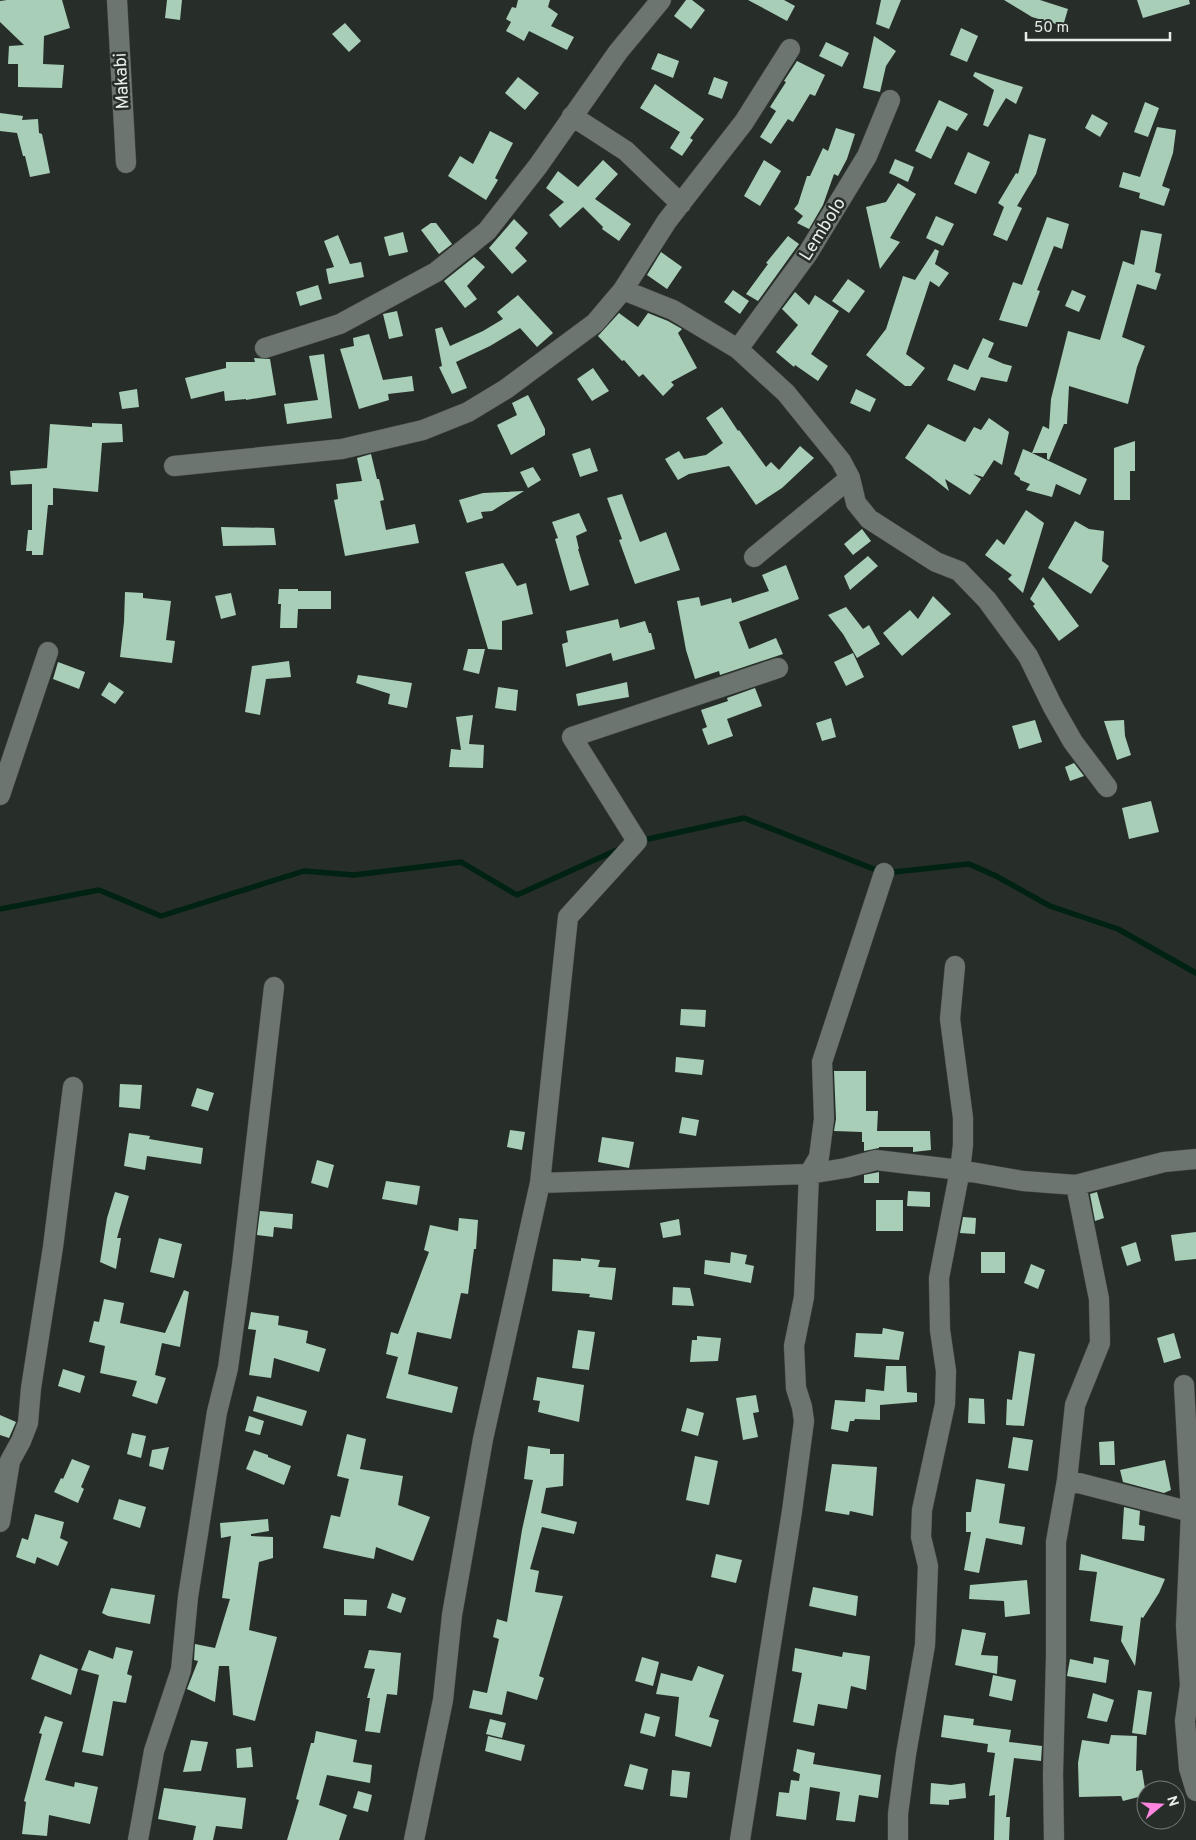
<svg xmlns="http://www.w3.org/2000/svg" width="1196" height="1840" viewBox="0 0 1196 1840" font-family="Overpass,sans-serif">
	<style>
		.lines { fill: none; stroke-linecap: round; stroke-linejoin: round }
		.stream { stroke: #002212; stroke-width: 5.5 }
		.building { fill: #a8ceb7 }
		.street-casing { stroke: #444a46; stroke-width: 21 }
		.street { stroke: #6d7570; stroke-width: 20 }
		.labels { text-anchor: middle; stroke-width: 5; stroke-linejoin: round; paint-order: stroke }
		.street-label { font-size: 18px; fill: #e8edea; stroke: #272e2a }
	</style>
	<rect width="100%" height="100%" fill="#272e2a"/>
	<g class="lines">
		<path class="stream" d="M639,841L744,818L884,873L969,864L996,876L1050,906L1118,929L1196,973
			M0,909L99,890L161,916L304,871L354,875L461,862L517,895L619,849"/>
	</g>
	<path class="building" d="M7,0H62L70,28L44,36L43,64L64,65L62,88L18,87V64H8L9,46L24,45L0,22V1Z
		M167,0H182L180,20L165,18Z
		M518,0H550L548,7L558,14L551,26L574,37L567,50L529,31L524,41L506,31L511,22L506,19L512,7L516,8Z
		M686,0H692L705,10L691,29L674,16Z
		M748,0H784L795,6L787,21Z
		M881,0H901L889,29L876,24Z
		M1004,0H1040L1068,9L1063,26L1032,17Z
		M1137,0H1189L1190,4L1143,18Z
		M345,23L361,41L349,52L332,34Z
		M961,28L978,36L967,62L950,55Z
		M874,36L896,51L886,66L880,92L863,88Z
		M826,42L849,53L842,67L819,56Z
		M658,53L679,61L673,78L651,69Z
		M797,61L825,75L815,96L810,94L793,122L788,119L771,144L760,137L776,111L770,107L786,82L784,81Z
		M975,72L1023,87L1016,104L1006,98L988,127L983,125L994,90L973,76Z
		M518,77L539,93L525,110L505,93Z
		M714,77L728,82L722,99L708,94Z
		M655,84L704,119L690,138L693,140L682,156L670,148L680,132L640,108Z
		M939,100L968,114L957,131L947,126L931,159L915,151Z
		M1145,102L1159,108L1148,137L1134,132Z
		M0,113L23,116L22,120L38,119L39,133L42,134L50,173L30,177L25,156H23L17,133L0,131Z
		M1092,114L1108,123L1100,137L1085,128Z
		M1157,127L1176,130L1173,153L1162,186L1170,189L1164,206L1139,198L1140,193L1119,187L1123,172L1140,177Z
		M836,128L855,134L847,159L838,176L834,174L823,205L809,229L797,223L803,216L794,209L798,204L807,176H810L823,148L828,151Z
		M490,131L513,143L495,178L498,180L486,200L448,176L460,156L473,164Z
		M1029,134L1046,139L1036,174L1017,206L1022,208L1007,241L993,235L1004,207L998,203L1016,173L1018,174Z
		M968,152L990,162L976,194L954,184Z
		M895,159L914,167L908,182L889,173Z
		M603,160L618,174L595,199L631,224L619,241L602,229L603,227L583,207L560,228L549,215L564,202L546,188L558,171L578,187Z
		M764,160L781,171L760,206L744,196Z
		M898,183L916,194L890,238L900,242L880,269L866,207L886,202Z
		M936,216L954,224L943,246L926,238Z
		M1047,217L1069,224L1062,249L1054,246L1037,290L1040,291L1027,327L999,320L1013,282L1022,285Z
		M514,219L528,233L515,248L527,261L512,274L489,248Z
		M431,223H436L452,244L439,254L421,230Z
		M1141,230L1162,234L1155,272L1161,274L1156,290L1137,284L1122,337L1145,346L1137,367L1128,404L1069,386L1067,424H1064L1049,460L1047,459V453H1032L1087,479L1080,495L1056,484L1052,497L1026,490L1030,484L1020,480V478L1014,474L1023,449L1032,453L1043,426L1049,429L1051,399L1068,331L1100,340L1123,261L1134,265Z
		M403,232L408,252L389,256L384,237Z
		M338,235L350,264L361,262L364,277L329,284L326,269L334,267L324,241Z
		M788,236L799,244L758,301L746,294L768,264L766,263Z
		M935,249L939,251L935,264L949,273L939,287L930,281L906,354L925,368L911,386H905L866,355L886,329L903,276L915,280Z
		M661,252L682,267L667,289L647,275Z
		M474,257L485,267L467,286L477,299L465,308L444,281Z
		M848,279L865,291L849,313L832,301Z
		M318,285L322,299L300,306L296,292Z
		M733,290L749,301L740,314L724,302Z
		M1072,290L1086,296L1079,312L1065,306Z
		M795,292L809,305L815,295L839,311L811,354L828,366L818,381L795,365L794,367L776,352L798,325L782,309Z
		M518,295L553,333L537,347L520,328L490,346L456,362L467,388L452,394L439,367L442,366L435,329L442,327L450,346L483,331L503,319L497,312Z
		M397,311L403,336L389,339L383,314Z
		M619,313L638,327L648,313L668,321L682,329L678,333L697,368L671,382L674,385L663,396L643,374L639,377L624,360L622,361L598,336Z
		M369,334L383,380L412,376L414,391L388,394L389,400L359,409L340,349L354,346L353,338Z
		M983,338L994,343L988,357L1004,364L1012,366L1007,382L981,377L975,391L947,380L954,364L968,370Z
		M324,354L332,418L287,424L284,404L318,400L309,356Z
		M254,358L270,359L276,395L246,400V399L225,401L224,391L191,399L185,378L226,368V362H255Z
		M593,368L609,391L592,401L577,379Z
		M137,389L139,407L122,409L119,392Z
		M856,389L876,399L870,412L850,403Z
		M528,395L545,429V435L511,455L497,425L517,415L512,403Z
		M722,407L738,431L739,430L766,467L771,462L779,470L800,446L814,458L782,488L756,505L729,466L689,474L678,480L665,459L679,451L684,459L706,455L723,443L706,418Z
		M989,418L1009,432L1002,465L994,460L983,477L973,474L981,479L970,495L945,479L949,491L930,476L905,458L928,424L965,442L974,427L981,430Z
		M92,423L122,424L123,442L102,443L98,492L53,488V505H48L43,555H32V551H26L28,530H32V484L11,485L10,471L47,468L50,424L92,427Z
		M1135,441V471H1130V500H1114V448Z
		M590,448L598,471L580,477L572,454Z
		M371,454L377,479H379L384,500L380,501L386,530L415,524L419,543L345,556L334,500L338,499L336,484L362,481L357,458Z
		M533,467L541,480L528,488L520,472Z
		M524,491L492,511L481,512L483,518L467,523L459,500L483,493Z
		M622,494L640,542L666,532L680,570L635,584L619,540L622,539L607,498Z
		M1026,510L1044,523L1023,593L1008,579L1012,575L985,555L997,539L1004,545Z
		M579,513L587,531L576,536L579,549H578L589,585L570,591L555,539L558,538L552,522Z
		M1075,521L1089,529L1104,531L1102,561L1109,566L1091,594L1048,568Z
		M221,527L274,528L276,545L223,546Z
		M862,529L871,541L853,555L844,544Z
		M868,556L878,566L850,590L844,576Z
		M503,563L517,586L526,583L533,614L502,621V650L488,649L465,572Z
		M786,565L799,599L739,622L749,649L776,638L783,654L720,675L719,671L695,679L686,650L677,601L699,597L701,606L731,598L732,603L769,591L762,575Z
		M1043,577L1079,626L1059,641L1033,606L1035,604L1030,599Z
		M279,589H298V591H331V609H298L297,628H280L281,604H278Z
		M125,592L143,593V598L171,601L166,640L175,641L172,663L120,657L124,622Z
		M231,593L236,615L221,619L215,596Z
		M933,596L951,614L902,656L883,633L910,610L918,619Z
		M846,607L863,629L869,625L880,644L857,658L843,634L828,615Z
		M618,619L620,628L645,621L649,633H651L655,649L613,661L611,653L566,667L562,644L568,642L566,631Z
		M468,649H485L479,674L463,670Z
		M853,653L864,677L846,686L834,662Z
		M289,661L291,677L266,679L260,715L245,712L252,666Z
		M58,662L85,672L79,689L53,679Z
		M358,675L412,683L407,708L388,704L390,694L356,683Z
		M109,682L124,692L115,704L101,695Z
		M627,682L629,697L578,706L576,694Z
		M498,687L518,690L516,711L495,708Z
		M755,688L762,706L727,719L733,736L708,745L702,729L707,727L701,710L728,701L727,698Z
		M473,715L469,744L484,745L483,768L449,767L451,749L461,750L456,717Z
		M831,718L836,737L822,741L816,723Z
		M1035,720L1042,742L1019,749L1012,726Z
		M1124,720L1125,736L1131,755L1117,760L1104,721Z
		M1074,763L1084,776L1070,781L1065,767Z
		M1151,801L1159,832L1129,839L1122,808Z
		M681,1009L706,1010L705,1027L680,1025Z
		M676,1057L704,1060L702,1075L675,1072Z
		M834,1071H866V1111H878L877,1131H930L931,1150L913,1152V1147H879V1148L864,1151V1142H862V1132L834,1131L836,1119Z
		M120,1084L142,1085L140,1109L119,1107Z
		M197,1088L214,1093L208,1111L191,1106Z
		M682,1117L699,1120L696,1136L679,1133Z
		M510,1130L525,1132L522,1150L507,1147Z
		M129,1133L150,1136L149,1139L203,1148L201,1164L147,1156L145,1170L124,1166Z
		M602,1137L634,1142L629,1168L598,1162Z
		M317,1160L334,1165L328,1188L311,1183Z
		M879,1172V1183H864V1175Z
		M386,1181L420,1186L417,1205L382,1199Z
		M908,1191L930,1192V1207L907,1206Z
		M115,1192L129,1196L117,1238H121L116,1269L100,1262L107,1218Z
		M1097,1192L1104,1218L1095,1221L1090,1194Z
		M876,1200H903V1231H876Z
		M260,1211L293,1214L292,1229L274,1227L273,1237L257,1235Z
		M963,1217L976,1218L975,1234L960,1233Z
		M459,1218L478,1220L476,1249H474L468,1294L461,1293L451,1339L417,1332L408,1374L458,1387L452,1413L386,1398L398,1357L386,1354L391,1332L398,1334L429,1252L424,1250L430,1225L458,1231Z
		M679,1219L681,1235L663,1238L660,1223Z
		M1196,1232V1259L1175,1261L1171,1235Z
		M159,1238L182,1244L174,1278L150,1272Z
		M1136,1242L1141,1261L1127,1266L1121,1247Z
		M731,1252L747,1255L745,1264L754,1266L751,1283L704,1274L705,1260L730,1263Z
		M981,1252H1005V1273H981Z
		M581,1258L600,1260L598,1267L616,1268L612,1300L589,1297L590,1294L552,1291L553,1259L581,1261Z
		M1031,1264L1045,1270L1038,1289L1024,1283Z
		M673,1287L690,1288L694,1306L672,1305Z
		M184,1290L189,1292L180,1347L162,1343L155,1375L166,1378L157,1404L132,1396L137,1381L100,1373L105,1346L89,1342L94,1321L99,1322L104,1299L124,1303L120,1323L165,1333Z
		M251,1312L279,1316L278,1325L308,1331L306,1343L326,1349L319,1372L274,1358L271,1378L249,1375L256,1330L248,1329Z
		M883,1328L904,1332L899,1360L854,1357L856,1333L882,1334Z
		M578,1330L595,1332L589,1370L572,1368Z
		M1174,1333L1181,1358L1164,1363L1157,1338Z
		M697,1336L721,1338L718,1361L690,1362L692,1340H697Z
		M1019,1351L1035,1354L1024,1426L1006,1425L1007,1399L1012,1400Z
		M886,1366H906L907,1392L917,1393V1402L880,1405V1420L855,1419L854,1421H850L848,1432L831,1429L835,1400L865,1402L866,1389L884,1391Z
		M63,1369L85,1376L80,1393L58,1386Z
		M537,1377L584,1385L579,1422L538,1412L540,1401L533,1400Z
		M756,1395L759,1412L753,1413L758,1437L743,1440L736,1398Z
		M257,1396L307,1411L302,1426L253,1411Z
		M969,1398L984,1399L985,1424L968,1423Z
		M687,1408L704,1413L698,1436L681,1431Z
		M0,1415L16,1422L9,1438L0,1435Z
		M249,1416L264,1421L260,1435L245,1431Z
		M132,1433L146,1436L141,1458L127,1454Z
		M347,1434L366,1439L360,1469L403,1476L398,1505L430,1517L413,1561L376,1547L374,1559L323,1548L331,1515L340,1517L349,1479L337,1476Z
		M1013,1437L1033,1440L1028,1471L1008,1468Z
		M1114,1441L1115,1465H1100L1099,1442Z
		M528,1446L550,1449V1454H564L563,1486L546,1488L541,1513L577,1522L574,1534L542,1527L530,1569L539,1571L535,1592L563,1596L539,1676L544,1678L537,1700L507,1691L502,1715L469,1708L473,1690L487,1693L499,1639L493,1637L497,1619L507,1622L522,1530L533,1480L524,1479Z
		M169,1447L163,1470L149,1466L152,1450Z
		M254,1450L268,1455V1457L291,1466L284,1485L246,1469Z
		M695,1456L718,1461L709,1505L686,1500Z
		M72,1459L90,1466L81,1487L84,1489L78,1503L54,1492L61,1478L63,1479Z
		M1165,1460L1171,1490L1164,1493L1123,1482L1120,1470Z
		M832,1464L877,1467L873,1516L850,1511L849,1515L825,1511Z
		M976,1479L1005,1484L999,1523L1025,1527L1022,1545L986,1538L979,1573L964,1570L971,1532H966V1512H971Z
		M119,1499L146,1507L140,1528L113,1519Z
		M1124,1507L1140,1511L1139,1525L1145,1526L1144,1541L1122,1539Z
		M35,1514L64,1522L60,1538L68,1542L58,1566L37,1557L35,1564L16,1557L22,1538L28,1540Z
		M268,1519L269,1531L251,1534V1536L273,1537V1558L259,1562L249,1630L277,1637L255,1721L233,1715L229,1666H219L215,1702L187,1689L198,1661L194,1660L195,1644L215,1648L230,1599L222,1598L231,1536L221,1538L220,1523Z
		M716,1554L742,1560L736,1583L711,1577Z
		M1081,1554L1165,1579L1159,1593L1143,1618L1141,1617L1135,1666L1121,1641L1123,1626L1090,1621L1097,1572L1079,1570Z
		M1027,1580L1030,1614L1005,1617L1004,1601L969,1599L970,1585Z
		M813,1587L858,1596L856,1616L809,1606Z
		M111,1588L155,1595L150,1624L108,1616L102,1613Z
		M392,1593L406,1598L401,1613L387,1608Z
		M344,1599L367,1600L366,1616L344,1615Z
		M962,1629L986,1633L981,1655L998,1656L997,1674L955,1665Z
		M116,1647L133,1651L127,1674L132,1676L126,1703L113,1701L103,1756L82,1752L99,1675L81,1670L89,1650L113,1659Z
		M795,1648L842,1657L843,1652L870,1656L866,1690L851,1686L847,1709L818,1704L814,1726L793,1722L802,1673L792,1671Z
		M369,1650L401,1653L397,1695L387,1694L380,1733L365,1731L370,1698H367L375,1669L364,1668Z
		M40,1654L78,1669L71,1695L31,1679Z
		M642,1657L659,1662L653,1686L635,1681Z
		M1094,1657L1109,1660L1106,1683L1067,1676L1070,1659L1093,1664Z
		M698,1666L724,1675L709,1717L719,1720L711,1747L675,1736L679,1697L656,1694L661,1673L692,1681Z
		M993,1675L1016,1680L1012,1701L989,1696Z
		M1138,1690L1152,1692L1146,1735L1132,1733Z
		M1093,1693L1114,1700L1107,1722L1087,1718Z
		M645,1713L660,1717L655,1737L640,1733Z
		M944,1715L974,1719L973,1725L1011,1730L1009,1742L1042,1746L1041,1761L1014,1758L1006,1817H1010L1009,1840H994L995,1795L989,1796L995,1753L987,1752L988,1744L941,1737Z
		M45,1716L63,1722L45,1780L74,1787L75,1782L98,1787L90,1824L49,1815L47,1836L22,1834L26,1802L24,1801L42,1734L39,1733Z
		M490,1719L506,1723L502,1738L486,1734Z
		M316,1731L357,1740L353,1762L372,1765L370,1783L327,1775L319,1805L347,1815L339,1840H287L299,1800L296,1799L311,1743H314Z
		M1111,1735L1137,1736L1136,1771L1142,1770L1146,1795L1123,1801L1121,1796L1079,1797L1078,1763L1082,1740L1109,1744Z
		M488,1736L525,1745L521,1761L485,1751Z
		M191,1740L208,1742L201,1771L183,1772Z
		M251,1747L253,1767L237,1768L236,1749Z
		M797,1749L815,1753L813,1764L881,1775L878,1798L859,1795L855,1822L836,1820L840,1792L810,1787L806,1820L776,1816L779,1792L789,1793L791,1780L799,1781L800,1774L793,1771Z
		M630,1764L648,1769L643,1790L624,1786Z
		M672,1770L690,1772L687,1798L670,1796Z
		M931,1783L951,1785L965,1783L966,1798L949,1800V1805L930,1804Z
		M164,1788L246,1798L242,1829L216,1826L213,1840H193L196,1826L158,1819Z
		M358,1791L372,1795L368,1812L353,1808Z"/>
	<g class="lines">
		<g class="street-casing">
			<path id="street" d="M117,0L126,163
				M572,116L626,151L681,204
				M623,290L673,310L738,349L786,393L841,461L850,478L856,503L869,519L936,562L959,571L987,600L1028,656L1053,707L1073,742L1107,787
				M265,348L340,324L436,272L487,231L538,166L618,52L661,0
				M738,349L808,253L867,156L890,100
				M174,466L342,449L423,430L468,412L506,389L595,323L623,290L667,221L744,122L790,49
				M754,557L850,478
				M0,795L48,652
				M540,1183L809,1174L846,1168L876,1160L960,1170L1023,1181L1076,1185L1164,1162L1196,1159
				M1184,1385L1191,1512L1186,1626L1190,1685L1185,1721L1189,1768L1196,1791
				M1067,1480L1191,1512L1196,1507
				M0,1522L10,1461L21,1441L28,1423L31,1388L53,1247L73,1087
				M138,1840L154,1751L181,1670L188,1597L217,1412L228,1368L242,1265L274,987
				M414,1840L443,1700L452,1615L483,1439L540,1183L568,917L637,841L572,737L778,668
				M740,1840L792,1511L804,1421L802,1407L796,1388L794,1346L804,1297L809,1174L819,1157L824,1119L822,1062L884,873
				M898,1840V1814L906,1754L925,1645L928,1566L921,1537L922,1510L945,1404L946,1371L940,1330L939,1278L960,1170L963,1145V1118L950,1019L955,966
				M1054,1840L1053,1774L1056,1657V1542L1067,1480L1075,1405L1100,1343L1099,1299L1076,1185"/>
		</g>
		<use href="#street" class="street"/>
	</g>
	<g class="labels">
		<g class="street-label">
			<text transform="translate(121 81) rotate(-93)" y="6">Makabi</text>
			<text transform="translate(822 229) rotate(-58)" y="6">Lembolo</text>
		</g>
	</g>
	<g transform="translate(1161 1805) rotate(72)"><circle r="24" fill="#272e2a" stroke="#747a77"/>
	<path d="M0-4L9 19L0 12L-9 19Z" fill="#ff85de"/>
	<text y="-8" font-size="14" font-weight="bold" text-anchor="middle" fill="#e8edea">N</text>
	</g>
	<path d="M1026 32v8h144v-8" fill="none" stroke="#e8edea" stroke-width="2.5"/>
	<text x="1034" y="32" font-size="15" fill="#e8edea" stroke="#272e2a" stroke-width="4" paint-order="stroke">50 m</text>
</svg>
